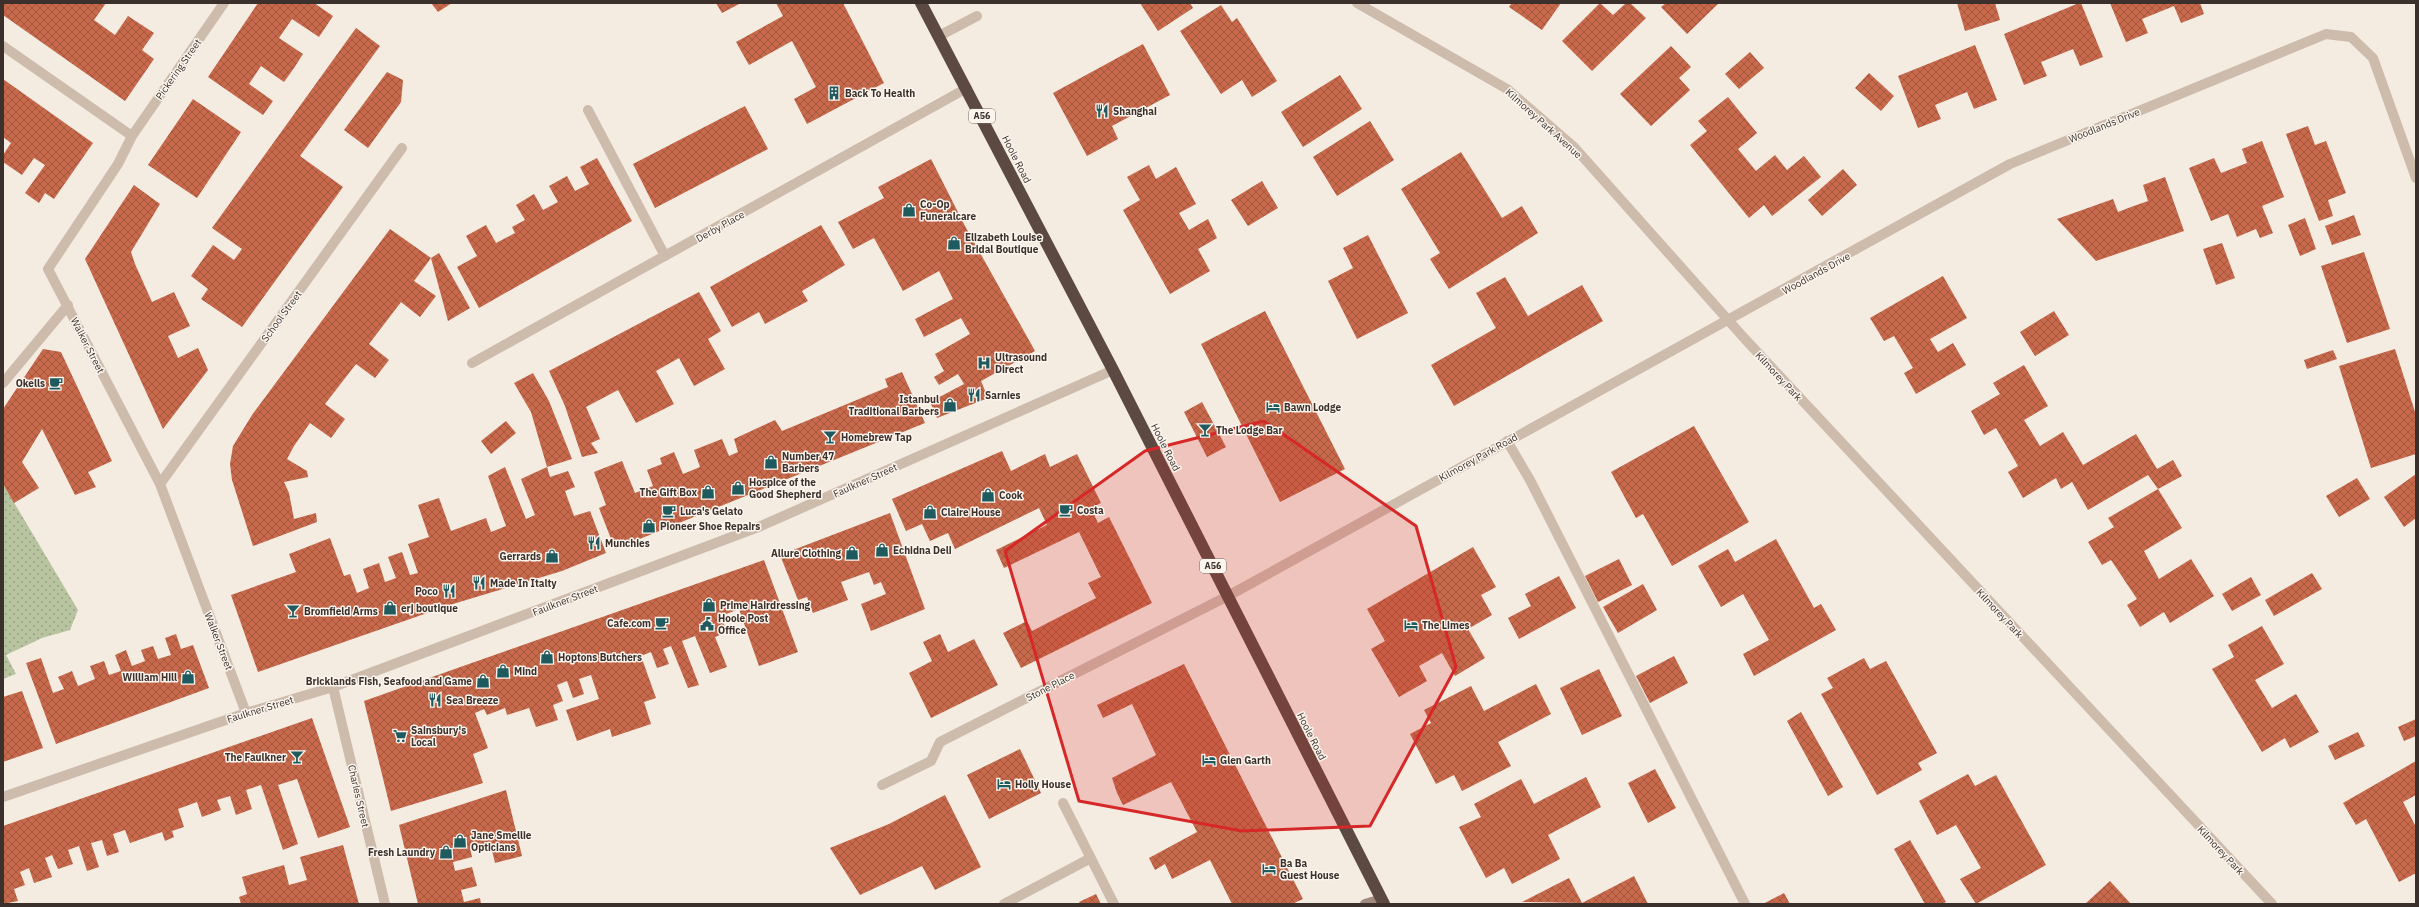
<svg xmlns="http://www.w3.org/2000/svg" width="2419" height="907" viewBox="0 0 2419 907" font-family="'IBM Plex Sans',sans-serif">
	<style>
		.park { fill: url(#park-dots) }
		.building { fill: url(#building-cross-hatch) }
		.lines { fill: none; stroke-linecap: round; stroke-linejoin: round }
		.lane { stroke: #cdbbac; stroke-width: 10 }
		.street { stroke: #cdbbac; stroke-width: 10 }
		.secondary { stroke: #a18a7d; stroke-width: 10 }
		.highway { stroke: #5c4a42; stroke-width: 12 }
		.marked { fill: #d62828; fill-opacity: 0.2; stroke: #d62828; stroke-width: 3; stroke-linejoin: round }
		.labels { text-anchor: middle; stroke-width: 3; stroke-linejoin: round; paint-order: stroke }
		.shield { fill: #fbf5ee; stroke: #756b66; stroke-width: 1 }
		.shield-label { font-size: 9px; font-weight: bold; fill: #3b302b }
		.street-label { font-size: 10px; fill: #3b302b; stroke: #fbf5ee }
		.poi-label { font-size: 10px; font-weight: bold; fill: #3b302b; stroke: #fbf5ee; text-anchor: start }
	</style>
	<defs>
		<pattern id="park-dots" width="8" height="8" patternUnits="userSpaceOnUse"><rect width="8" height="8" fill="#b8c4a0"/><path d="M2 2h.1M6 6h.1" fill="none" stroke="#97a083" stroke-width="1.8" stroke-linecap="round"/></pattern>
		<pattern id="building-cross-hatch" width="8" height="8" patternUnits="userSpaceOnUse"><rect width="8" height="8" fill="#c8694b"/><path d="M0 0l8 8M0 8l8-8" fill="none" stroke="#a4573f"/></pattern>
	</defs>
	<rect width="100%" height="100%" fill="#f4ebe1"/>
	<path class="park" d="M3,484L78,610L70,630L42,638L6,655L16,674L3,679Z"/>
	<path class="building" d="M3,3H106L94,20L115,35L128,16L154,33L142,50L154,59L125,101L3,15Z
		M258,3H314L333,16L319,37L292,19L279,38L303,54L294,68L284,82L261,66L249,84L273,101L263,115L208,77Z
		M431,3H452L438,12Z
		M716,3H741L722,13Z
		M776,3H843L884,83L807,124L794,99L816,87L792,41L749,65L736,42L783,16Z
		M1140,3H1190L1193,8L1158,31Z
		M1512,3H1561L1542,30L1509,7Z
		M1600,3L1613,15L1626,3H1630L1646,18L1592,71L1562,41Z
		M1666,3H1719L1687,34L1661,7Z
		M1957,3H1995L2000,20L1965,31Z
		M2079,3H2081L2103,57L2080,66L2073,49L2041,62L2047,76L2024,85L2004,34Z
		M2110,3H2200L2204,14L2181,23L2174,6L2142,19L2148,33L2126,42Z
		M1221,5L1232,22L1237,18L1277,81L1252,97L1242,80L1221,94L1180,31Z
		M356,28L380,46L300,156L343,187L242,327L201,299L208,289L191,276L213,245L234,260L242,249L212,228Z
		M1143,44L1170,95L1112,126L1118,139L1087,156L1053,93Z
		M1975,45L1997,100L1974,109L1967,92L1935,105L1941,119L1918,128L1898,76Z
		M1671,46L1691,67L1679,78L1690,90L1651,126L1620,94Z
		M1750,52L1764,68L1739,89L1725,74Z
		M387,72L403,80L401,102L368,148L344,130Z
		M1869,73L1894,96L1881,111L1855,88Z
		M1340,75L1362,109L1303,147L1281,112Z
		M3,79L93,143L54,199L45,193L39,203L25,193L45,165L34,158L22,175L3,162V155L11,143L3,137Z
		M1728,97L1757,133L1738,149L1756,171L1775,155L1787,170L1804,156L1821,177L1772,216L1764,205L1749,218L1690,145L1707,131L1698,121Z
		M193,99L241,132L197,198L148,165Z
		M745,106L768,149L655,208L633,164Z
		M1370,121L1394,160L1337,196L1313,157Z
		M2308,126L2315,145L2326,141L2346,193L2328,200L2333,216L2319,221L2286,134Z
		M2262,141L2284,197L2262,206L2273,233L2260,238L2256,229L2237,237L2228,214L2211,221L2189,168L2214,158L2221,173L2247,163L2242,149Z
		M1461,152L1502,218L1522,206L1538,233L1449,289L1430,259L1440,253L1401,189Z
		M597,158L632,221L479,308L457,267L477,256L466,236L486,225L496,243L515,233L512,227L525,220L516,205L534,194L543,210L558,202L549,186L567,176L575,191L589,184L580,167Z
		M931,159L965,226L1035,351L981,381L988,398L937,418L930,402L964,384L958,374L939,385L934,377L944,371L935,354L970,334L961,318L924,337L915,319L953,299L939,271L903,291L874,238L853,249L838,222L884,198L878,187Z
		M1149,165L1156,179L1176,167L1196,204L1179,213L1189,230L1208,219L1217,238L1198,249L1210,271L1170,294L1123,210L1140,200L1127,177Z
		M1843,169L1857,185L1822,216L1808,200Z
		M2165,177L2184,231L2096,261L2057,219L2113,199L2118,212L2131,207L2148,201L2143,185Z
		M1262,181L1278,208L1248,226L1231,200Z
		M134,185L160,204L131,252L135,264L152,302L174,292L190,326L168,336L178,358L198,348L208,370L163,429L85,259Z
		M2354,215L2361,235L2332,245L2325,226Z
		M2305,218L2316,249L2300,256L2288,225Z
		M821,225L845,265L802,291L808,301L765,324L759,312L732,327L710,287Z
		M390,229L431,258L414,281L436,296L420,317L401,302L369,344L389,360L375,378L356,364L325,404L345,419L331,438L310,423L294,446L287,459L307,471L308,477L284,482L289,493L294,519L316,513L317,522L253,546L232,480L230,464L233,446L252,415Z
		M1368,235L1408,313L1357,339L1328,281L1353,268L1343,248Z
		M2222,243L2235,278L2216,285L2203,249Z
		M2364,252L2390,329L2347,343L2321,266Z
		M439,253L470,308L448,321L431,258Z
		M1943,276L1967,318L1930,339L1938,352L1953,343L1966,365L1916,394L1904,373L1913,368L1894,336L1884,341L1870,318Z
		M1505,277L1528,316L1582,285L1603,321L1454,406L1431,365L1496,328L1476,293Z
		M699,292L721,331L708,339L725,369L694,386L679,358L656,371L674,404L636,423L618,390L586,407L600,439L591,443L598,453L582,457L565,406L549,371Z
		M1265,311L1345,469L1280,502L1201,344Z
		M2054,311L2069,335L2035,356L2020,332Z
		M43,349L61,352L112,461L88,472L96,487L75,495L42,429L22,462L39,488L14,503L3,484V409Z
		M2395,349L2416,415V454L2371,468L2339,366Z
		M2333,350L2337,359L2307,369L2304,360Z
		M2024,365L2048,406L2024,420L2040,446L2063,432L2083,465L2136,434L2157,469L2173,460L2182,476L2158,489L2182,528L2144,551L2159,579L2191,559L2214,596L2170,623L2164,612L2140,627L2127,605L2137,599L2111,560L2102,565L2088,542L2114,527L2108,518L2158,489L2148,475L2088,510L2072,482L2061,489L2056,478L2023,498L2008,472L2018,466L1996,428L1984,435L1971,411L2000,394L1993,383Z
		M902,372L925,423L615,549L599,508L606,505L594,472L622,461L635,493L653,486L647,470L662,464L660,458L674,452L683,474L700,467L694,450L722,439L729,456L738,452L734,439L775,420L782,431L888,387L885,379Z
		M533,373L549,401L572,459L547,467L531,412L514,383Z
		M1202,402L1226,447L1207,457L1184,412Z
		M506,421L516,433L491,454L481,441Z
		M1694,426L1749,522L1672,566L1643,514L1636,518L1611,472Z
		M1002,451L1011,471L1045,454L1050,467L1077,454L1101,503L1091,508L1098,523L1109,517L1152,603L1021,668L1003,633L1027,621L1032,631L1096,598L1088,583L1101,577L1079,532L1004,568L996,550L1047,525L1039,508L955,549L948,533L930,541L922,524L906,531L892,499Z
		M505,467L526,519L535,515L521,479L547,467L550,477L568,471L575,487L565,491L574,516L590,511L606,553L562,571L453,604L258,672L231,595L296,572L289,554L330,538L344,576L350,574L357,593L369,588L363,569L379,563L385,582L396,578L388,557L402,552L410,575L418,573L408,544L429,537L418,505L439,498L451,531L486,518L491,532L506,526L488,476Z
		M2416,474V518L2404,527L2384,497Z
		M2357,478L2370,499L2339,517L2326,496Z
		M890,513L925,609L871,631L861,604L886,594L881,582L874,585L869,572L841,582L848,600L813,613L807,597L798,600L780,555Z
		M1776,539L1814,608L1821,604L1836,630L1754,676L1743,654L1769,640L1743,594L1721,607L1698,566L1728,549L1735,562Z
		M1473,547L1496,587L1481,595L1492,615L1468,629L1485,658L1455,676L1442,653L1419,666L1427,681L1399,697L1371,649L1385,641L1367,609Z
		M1619,559L1632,585L1598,602L1585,576Z
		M764,560L798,652L759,666L739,609L721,616L727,632L715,637L727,667L710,673L695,636L682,641L699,685L688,688L671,646L663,649L669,664L657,668L651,652L641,656L656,698L644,702L651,724L612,737L610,729L577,741L566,710L599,699L591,675L579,679L584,694L573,698L567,681L557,685L563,701L553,705L558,720L536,727L529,708L507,715L505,708L487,715L484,709L475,713L488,748L473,754L483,783L391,811L364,701Z
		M2312,573L2322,589L2274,616L2265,600Z
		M1559,576L1576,608L1519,639L1508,618L1531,606L1525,594Z
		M2251,577L2261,595L2232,611L2222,594Z
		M1643,584L1657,610L1618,633L1603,607Z
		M2262,626L2284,664L2255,680L2272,708L2296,694L2319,732L2290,748L2285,738L2262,752L2212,669L2234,657L2228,645Z
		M176,634L181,649L193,645L209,688L56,744L26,663L41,658L53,693L64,689L58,677L72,671L78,686L95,679L90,666L104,661L109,675L121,671L115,655L126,650L132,666L145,661L141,650L153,646L158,659L171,655L165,638Z
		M940,634L948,652L974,639L998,685L931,718L909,673L932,661L923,642Z
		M1674,656L1688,683L1650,703L1636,676Z
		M1864,658L1870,669L1886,661L1937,753L1918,763L1922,770L1877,795L1821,694L1833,688L1827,678Z
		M1184,664L1303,899L1292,904H1232L1210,860L1172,879L1165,864L1155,870L1149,858L1197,832L1171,782L1123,805L1117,793L1112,778L1156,755L1132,704L1103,718L1097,705Z
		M1599,669L1622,716L1582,735L1560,688Z
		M1536,684L1551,714L1498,742L1511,766L1462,791L1454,775L1436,784L1410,734L1431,723L1424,710L1471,686L1484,711Z
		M22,691L43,748L3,762V697Z
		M1801,712L1843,787L1828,796L1787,721Z
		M312,718L350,827L318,838L297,779L278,785L298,844L283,850L261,785L246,790L252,809L236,815L230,796L217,800L221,810L202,817L197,802L178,809L184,827L172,831L174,837L165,841L162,832L130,843L125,830L113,834L119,852L107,856L102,840L91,843L99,867L87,871L79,846L68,850L73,864L58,869L52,855L45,858L52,877L34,883L29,868L20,872L25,885L14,889L18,901L3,904V826Z
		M2416,719V736L2404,741L2398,727Z
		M2358,732L2365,746L2335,760L2328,746Z
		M1020,749L1041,793L989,819L967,775Z
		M2416,761V795L2403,802L2416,827V873L2399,882L2366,819L2356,825L2343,803Z
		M1655,769L1676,808L1648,823L1628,783Z
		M1968,774L1975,786L1996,775L2046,865L1976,904L1960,879L1981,868L1956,825L1937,835L1919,801Z
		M1586,777L1601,807L1548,835L1560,859L1512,884L1504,868L1486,878L1459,827L1481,817L1474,804L1521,779L1534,804Z
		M506,790L522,856L495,863L490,842L470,848L472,857L453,862L455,871L472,867L477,886L461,890L464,902L480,898L481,904H418L399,825Z
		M945,795L981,867L935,890L922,866L860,895L830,848L889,824Z
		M1910,840L1946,902L1942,904H1925L1894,849Z
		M343,845L359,904H241L239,897L247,894L242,877L284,865L289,885L307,880L300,857Z
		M1634,876L1648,904L1522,902L1569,878L1582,903Z
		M2110,881L2131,904H2085Z
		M1784,893L1790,904H1763Z
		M1096,894L1101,904H1080L1079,902Z"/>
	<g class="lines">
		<path class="lane" d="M939,36L977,16
			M588,110L665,256
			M1507,441L1530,480L1745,904
			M1063,803L1114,904
			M1004,904L1091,858"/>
		<path class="street" d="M224,3L132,136L118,164L48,269L160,484L246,713
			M1357,3L1507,89L1574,147L1745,339L2272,904
			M3,46L132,136
			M472,363L967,88
			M3,383L68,305
			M160,484L402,148
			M333,687L385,904
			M882,785L931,761L940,742L1228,596L2010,164L2326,34L2351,37L2373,58L2416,178
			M3,797L246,713L333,687L761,526L1113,370"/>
		<path class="secondary" d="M1365,904L1382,899"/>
		<path class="highway" d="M921,3L1113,370L1384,904"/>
	</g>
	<path class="marked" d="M1264,421L1416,526L1456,667L1370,826L1242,831L1079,801L1005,551L1145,451Z"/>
	<defs>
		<g id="building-bare" transform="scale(1.08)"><path d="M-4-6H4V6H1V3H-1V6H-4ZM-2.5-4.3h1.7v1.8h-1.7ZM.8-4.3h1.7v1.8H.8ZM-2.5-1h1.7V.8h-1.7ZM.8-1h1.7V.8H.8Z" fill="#1f5a5e" stroke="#fbf5ee" stroke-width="2.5" paint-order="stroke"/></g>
		<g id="restaurant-bare" transform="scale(1.08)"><path d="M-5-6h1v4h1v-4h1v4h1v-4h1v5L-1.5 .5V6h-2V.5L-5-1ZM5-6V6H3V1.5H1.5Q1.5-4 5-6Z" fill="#1f5a5e" stroke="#fbf5ee" stroke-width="2.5" paint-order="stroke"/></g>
		<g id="shop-bare" transform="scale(1.08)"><path d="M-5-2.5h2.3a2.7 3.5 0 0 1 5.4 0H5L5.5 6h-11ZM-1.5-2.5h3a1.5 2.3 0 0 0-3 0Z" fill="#1f5a5e" stroke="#fbf5ee" stroke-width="2.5" paint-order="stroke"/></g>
		<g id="hospital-bare" transform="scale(1.08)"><path d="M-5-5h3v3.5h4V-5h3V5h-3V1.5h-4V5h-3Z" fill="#1f5a5e" stroke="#fbf5ee" stroke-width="2.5" paint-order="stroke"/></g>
		<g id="cafe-bare" transform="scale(1.08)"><path d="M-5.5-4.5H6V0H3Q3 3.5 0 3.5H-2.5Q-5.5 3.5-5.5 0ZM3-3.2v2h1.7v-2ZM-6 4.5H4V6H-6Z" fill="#1f5a5e" stroke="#fbf5ee" stroke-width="2.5" paint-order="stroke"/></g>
		<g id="hotel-bare" transform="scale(1.08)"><path d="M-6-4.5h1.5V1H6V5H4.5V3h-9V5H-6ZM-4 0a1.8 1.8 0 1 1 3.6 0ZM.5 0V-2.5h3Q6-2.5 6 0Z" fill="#1f5a5e" stroke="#fbf5ee" stroke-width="2.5" paint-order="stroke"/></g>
		<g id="bar-bare" transform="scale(1.08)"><path d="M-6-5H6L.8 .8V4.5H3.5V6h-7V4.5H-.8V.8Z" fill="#1f5a5e" stroke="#fbf5ee" stroke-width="2.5" paint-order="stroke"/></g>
		<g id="civic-bare" transform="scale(1.08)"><path d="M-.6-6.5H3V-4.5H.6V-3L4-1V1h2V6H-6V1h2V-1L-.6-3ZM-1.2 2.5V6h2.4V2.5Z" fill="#1f5a5e" stroke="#fbf5ee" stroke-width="2.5" paint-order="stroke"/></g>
		<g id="supermarket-bare" transform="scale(1.08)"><path d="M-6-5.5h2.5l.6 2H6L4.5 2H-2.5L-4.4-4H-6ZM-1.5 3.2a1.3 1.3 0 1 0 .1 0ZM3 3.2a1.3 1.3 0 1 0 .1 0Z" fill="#1f5a5e" stroke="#fbf5ee" stroke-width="2.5" paint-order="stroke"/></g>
	</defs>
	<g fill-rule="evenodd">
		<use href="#building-bare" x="834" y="93"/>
		<use href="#restaurant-bare" x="1102" y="111"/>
		<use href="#shop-bare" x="909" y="210"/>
		<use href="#shop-bare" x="954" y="243"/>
		<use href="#hospital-bare" x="984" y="363"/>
		<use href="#cafe-bare" x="56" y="383"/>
		<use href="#restaurant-bare" x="974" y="395"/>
		<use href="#shop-bare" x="950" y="405"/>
		<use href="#hotel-bare" x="1273" y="407"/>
		<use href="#bar-bare" x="1205" y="430"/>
		<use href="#bar-bare" x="830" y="437"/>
		<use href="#shop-bare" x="771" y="462"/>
		<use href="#shop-bare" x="738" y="488"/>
		<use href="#shop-bare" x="708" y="492"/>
		<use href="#shop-bare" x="988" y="495"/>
		<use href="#cafe-bare" x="1066" y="510"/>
		<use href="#cafe-bare" x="669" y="511"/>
		<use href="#shop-bare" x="930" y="512"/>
		<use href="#shop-bare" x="649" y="526"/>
		<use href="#restaurant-bare" x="594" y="543"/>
		<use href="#shop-bare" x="882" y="550"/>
		<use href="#shop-bare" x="852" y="553"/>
		<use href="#shop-bare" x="552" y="556"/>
		<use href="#restaurant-bare" x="479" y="583"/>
		<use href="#restaurant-bare" x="449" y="591"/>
		<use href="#shop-bare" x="709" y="605"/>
		<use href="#shop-bare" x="390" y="608"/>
		<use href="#bar-bare" x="293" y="611"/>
		<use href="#cafe-bare" x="662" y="623"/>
		<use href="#civic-bare" x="707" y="624"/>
		<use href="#hotel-bare" x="1411" y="625"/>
		<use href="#shop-bare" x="547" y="657"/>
		<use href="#shop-bare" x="503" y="671"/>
		<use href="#shop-bare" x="188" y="677"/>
		<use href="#shop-bare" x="483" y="681"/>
		<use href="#restaurant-bare" x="435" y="700"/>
		<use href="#supermarket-bare" x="400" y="736"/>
		<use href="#bar-bare" x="297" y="757"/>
		<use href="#hotel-bare" x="1209" y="760"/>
		<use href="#hotel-bare" x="1004" y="784"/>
		<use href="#shop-bare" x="460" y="841"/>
		<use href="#shop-bare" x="446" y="852"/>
		<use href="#hotel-bare" x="1269" y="869"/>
	</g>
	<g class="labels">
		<g class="shield">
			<rect x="969" y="109" width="26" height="14" rx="3"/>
			<rect x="1200" y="559" width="26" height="14" rx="3"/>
		</g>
		<g class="shield-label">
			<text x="982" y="119">A56</text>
			<text x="1213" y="569">A56</text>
		</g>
		<g class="street-label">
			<text transform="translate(178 69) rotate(-55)" y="4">Pickering Street</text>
			<text transform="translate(1544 123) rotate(42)" y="4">Kilmorey Park Avenue</text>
			<text transform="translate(2104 125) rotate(-22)" y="4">Woodlands Drive</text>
			<text transform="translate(1017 159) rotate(63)" y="4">Hoole Road</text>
			<text transform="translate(720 226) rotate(-29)" y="4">Derby Place</text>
			<text transform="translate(1816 273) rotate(-29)" y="4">Woodlands Drive</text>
			<text transform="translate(281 316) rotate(-54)" y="4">School Street</text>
			<text transform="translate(88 345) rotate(63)" y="4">Walker Street</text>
			<text transform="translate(1779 376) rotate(47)" y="4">Kilmorey Park</text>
			<text transform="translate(1166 447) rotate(63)" y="4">Hoole Road</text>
			<text transform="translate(1478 457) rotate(-29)" y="4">Kilmorey Park Road</text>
			<text transform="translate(865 480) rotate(-24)" y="4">Faulkner Street</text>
			<text transform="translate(565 600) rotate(-21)" y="4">Faulkner Street</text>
			<text transform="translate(2000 613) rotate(47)" y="4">Kilmorey Park</text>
			<text transform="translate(219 641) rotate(69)" y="4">Walker Street</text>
			<text transform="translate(1050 686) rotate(-27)" y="4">Stone Place</text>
			<text transform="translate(260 709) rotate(-17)" y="4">Faulkner Street</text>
			<text transform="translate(1312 736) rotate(63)" y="4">Hoole Road</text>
			<text transform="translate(359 796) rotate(77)" y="4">Charles Street</text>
			<text transform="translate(2221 850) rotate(47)" y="4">Kilmorey Park</text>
		</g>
		<g class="poi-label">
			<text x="845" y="97">Back To Health</text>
			<text x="1113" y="115">Shanghai</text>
			<text x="920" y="208">Co-Op<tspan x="920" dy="12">Funeralcare</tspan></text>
			<text x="965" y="241">Elizabeth Louise<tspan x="965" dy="12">Bridal Boutique</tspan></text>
			<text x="995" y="361">Ultrasound<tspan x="995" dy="12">Direct</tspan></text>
			<text x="45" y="387" text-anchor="end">Okells</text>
			<text x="985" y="399">Sarnies</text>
			<text x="939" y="403" text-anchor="end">Istanbul<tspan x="939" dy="12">Traditional Barbers</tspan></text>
			<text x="1284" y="411">Bawn Lodge</text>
			<text x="1216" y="434">The Lodge Bar</text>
			<text x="841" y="441">Homebrew Tap</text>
			<text x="782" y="460">Number 47<tspan x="782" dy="12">Barbers</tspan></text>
			<text x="749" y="486">Hospice of the<tspan x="749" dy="12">Good Shepherd</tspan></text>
			<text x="697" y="496" text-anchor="end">The Gift Box</text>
			<text x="999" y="499">Cook</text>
			<text x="1077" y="514">Costa</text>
			<text x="680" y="515">Luca's Gelato</text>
			<text x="941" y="516">Claire House</text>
			<text x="660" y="530">Pioneer Shoe Repairs</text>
			<text x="605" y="547">Munchies</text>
			<text x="893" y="554">Echidna Deli</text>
			<text x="841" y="557" text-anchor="end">Allure Clothing</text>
			<text x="541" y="560" text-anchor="end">Gerrards</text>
			<text x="490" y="587">Made In Italty</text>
			<text x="438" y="595" text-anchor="end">Poco</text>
			<text x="720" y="609">Prime Hairdressing</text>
			<text x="401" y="612">erj boutique</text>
			<text x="304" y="615">Bromfield Arms</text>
			<text x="718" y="622">Hoole Post<tspan x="718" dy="12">Office</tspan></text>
			<text x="651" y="627" text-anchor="end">Cafe.com</text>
			<text x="1422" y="629">The Limes</text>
			<text x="558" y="661">Hoptons Butchers</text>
			<text x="514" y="675">Mind</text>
			<text x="177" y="681" text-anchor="end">William Hill</text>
			<text x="472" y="685" text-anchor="end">Bricklands Fish, Seafood and Game</text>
			<text x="446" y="704">Sea Breeze</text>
			<text x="411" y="734">Sainsbury's<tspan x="411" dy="12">Local</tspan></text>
			<text x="286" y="761" text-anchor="end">The Faulkner</text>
			<text x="1220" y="764">Glen Garth</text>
			<text x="1015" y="788">Holly House</text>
			<text x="471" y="839">Jane Smellie<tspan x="471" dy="12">Opticians</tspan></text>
			<text x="435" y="856" text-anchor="end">Fresh Laundry</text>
			<text x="1280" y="867">Ba Ba<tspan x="1280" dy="12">Guest House</tspan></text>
		</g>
	</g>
	<rect width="2419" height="907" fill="none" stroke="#3b302b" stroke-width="8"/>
</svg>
